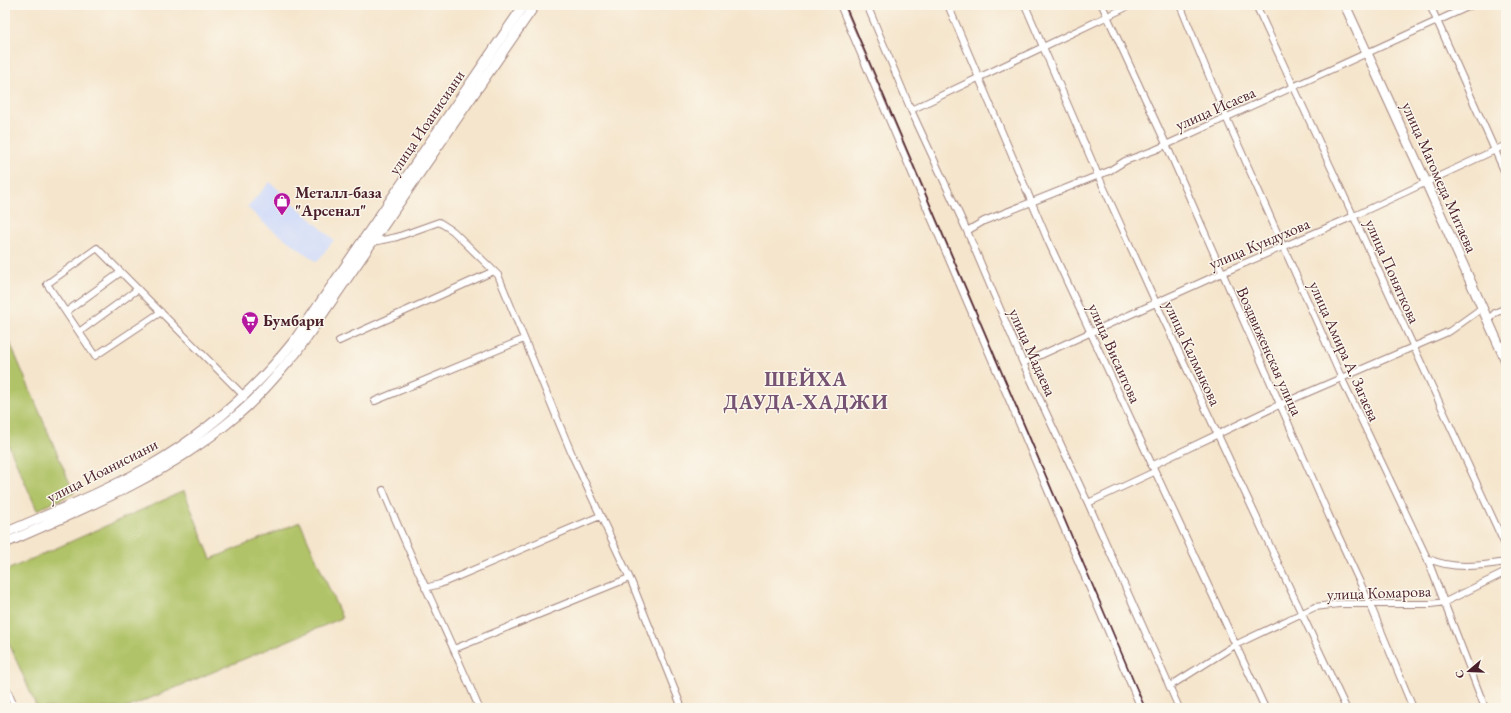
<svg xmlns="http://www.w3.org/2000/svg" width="1511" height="713" viewBox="0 0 1511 713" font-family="'EB Garamond',serif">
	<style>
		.built { fill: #cfdafa }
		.green { fill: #b0c367; stroke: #7d7149 }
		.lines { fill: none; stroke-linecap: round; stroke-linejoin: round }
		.street-casing { stroke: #a0827c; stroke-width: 8 }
		.secondary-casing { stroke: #a0827c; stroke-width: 11 }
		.street { stroke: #fff; stroke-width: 6 }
		.secondary { stroke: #fff; stroke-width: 9 }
		.rail { stroke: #4a1f2b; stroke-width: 1.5 }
		.labels { text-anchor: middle; stroke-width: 3; stroke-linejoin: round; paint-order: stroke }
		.street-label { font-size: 16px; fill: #4a1f2b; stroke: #fbf7ec }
		.poi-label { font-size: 16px; font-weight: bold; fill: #4a1f2b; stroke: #fbf7ec; text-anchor: start }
		.district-label { font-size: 20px; font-weight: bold; letter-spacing: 1px; fill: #765373; stroke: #fbf7ec }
	</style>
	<rect width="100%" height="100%" fill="#fbf7ec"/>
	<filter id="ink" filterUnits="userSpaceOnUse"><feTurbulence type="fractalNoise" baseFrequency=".025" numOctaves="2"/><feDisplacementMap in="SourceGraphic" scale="8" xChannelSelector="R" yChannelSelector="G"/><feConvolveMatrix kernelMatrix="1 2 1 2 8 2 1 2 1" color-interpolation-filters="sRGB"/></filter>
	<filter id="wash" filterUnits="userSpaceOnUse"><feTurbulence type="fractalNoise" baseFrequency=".012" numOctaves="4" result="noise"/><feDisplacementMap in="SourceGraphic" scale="16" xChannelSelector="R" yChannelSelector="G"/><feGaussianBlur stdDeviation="0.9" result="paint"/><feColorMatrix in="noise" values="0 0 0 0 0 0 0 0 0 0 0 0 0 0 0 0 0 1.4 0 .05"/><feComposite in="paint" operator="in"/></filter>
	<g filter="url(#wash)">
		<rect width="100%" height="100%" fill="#f5e5cc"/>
		<path class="built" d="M270,182L334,240L317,262L266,225L247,207Z"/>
		<path class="green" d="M5,331L74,493L37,510L5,437Z
			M184,491L211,559L300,522L342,618L127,708H37L5,634V571Z"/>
	</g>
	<g filter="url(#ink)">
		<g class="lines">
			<g class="street-casing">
				<path id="street" d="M840,5L1141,708
					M867,5L911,110L967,231L1023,363L1088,503L1179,708
					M948,5L1049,243L1265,708
					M1025,5L1098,175L1156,303L1346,708
					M1102,5L1166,144L1329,516L1370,604L1413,708
					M1180,5L1226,117L1342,379L1427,558L1485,708
					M1256,5L1506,547
					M1430,5L1506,175
					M1505,5L1506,7
					M911,110L1131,5
					M967,231L984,221L1109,171L1125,161L1155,150L1472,5
					M371,241L373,242L397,237L439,222L453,231L498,275L573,457L632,583L682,708
					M66,312L121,272
					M161,312L95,356L47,284L97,248L244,396
					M1488,320L1495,313L1506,308
					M79,332L138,289
					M339,341L494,271
					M1023,363L1222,273L1354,216L1506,145
					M375,401L524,339
					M1151,466L1279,405L1450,331L1482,308
					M383,490C413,564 449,635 479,708
					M1088,503L1154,472
					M1427,558C1451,570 1481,566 1506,562
					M425,588L440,584L600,516
					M454,649L629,578
					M5,685L15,708
					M1170,686L1235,645L1315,607L1339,604H1431L1445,602L1506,572"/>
			</g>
			<g class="secondary-casing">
				<path id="secondary" d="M1345,5L1426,182L1506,361
					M5,533C53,512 103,493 148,467C204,435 253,392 294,341L524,5
					M5,543C86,508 167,475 235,417C258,398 277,375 296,353L535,5"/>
			</g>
			<use href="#street" class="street"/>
			<use href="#secondary" class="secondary"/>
			<path class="rail" d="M845,5L1145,708"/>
		</g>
	</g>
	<defs>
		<g id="shop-pin" transform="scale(0.9)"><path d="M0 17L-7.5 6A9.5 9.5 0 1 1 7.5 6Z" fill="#b5179e" stroke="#fbf7ec"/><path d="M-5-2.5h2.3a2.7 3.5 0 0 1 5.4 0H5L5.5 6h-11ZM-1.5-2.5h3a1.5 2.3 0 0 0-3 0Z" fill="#fff"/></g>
		<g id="supermarket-pin" transform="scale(0.9)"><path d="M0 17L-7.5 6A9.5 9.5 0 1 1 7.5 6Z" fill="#b5179e" stroke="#fbf7ec"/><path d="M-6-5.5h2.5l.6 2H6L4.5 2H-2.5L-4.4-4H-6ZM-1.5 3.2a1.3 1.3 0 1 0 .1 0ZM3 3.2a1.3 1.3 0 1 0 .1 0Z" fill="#fff"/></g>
	</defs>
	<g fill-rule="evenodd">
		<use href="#shop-pin" x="282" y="201"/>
		<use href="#supermarket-pin" x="250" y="320"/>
	</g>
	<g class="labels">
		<g class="street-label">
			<text transform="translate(1215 108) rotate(-24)" y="6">улица Исаева</text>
			<text transform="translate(426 122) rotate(-56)" y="6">улица Иоанисиани</text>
			<text transform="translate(1440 177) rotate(66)" y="6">улица Магомеда Митаева</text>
			<text transform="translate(1259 243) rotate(-23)" y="6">улица Кундухова</text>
			<text transform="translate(1393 271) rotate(66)" y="6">улица Поняткова</text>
			<text transform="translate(1270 351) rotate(66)" y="6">Воздвиженская улица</text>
			<text transform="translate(1345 351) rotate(66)" y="6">улица Амира А. Загаева</text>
			<text transform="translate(1033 352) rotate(66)" y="6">улица Мадаева</text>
			<text transform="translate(1115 353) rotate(66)" y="6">улица Висаитова</text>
			<text transform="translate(1193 353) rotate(65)" y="6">улица Калмыкова</text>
			<text transform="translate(102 470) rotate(-27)" y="6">улица Иоанисиани</text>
			<text transform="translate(1379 592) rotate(-2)" y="6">улица Комарова</text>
		</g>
		<g class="poi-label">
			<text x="295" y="198">Металл-база<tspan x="295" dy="18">"Арсенал"</tspan></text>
			<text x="263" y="326">Бумбари</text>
		</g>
		<g class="district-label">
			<text x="806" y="386">ШЕЙХА<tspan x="806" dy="23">ДАУДА-ХАДЖИ</tspan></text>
		</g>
	</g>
	<rect width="1511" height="713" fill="none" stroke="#fbf7ec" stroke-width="20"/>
	<g transform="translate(1469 671) rotate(251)" stroke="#fbf7ec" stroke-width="3" paint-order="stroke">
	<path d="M0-3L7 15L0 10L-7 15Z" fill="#4a1f2b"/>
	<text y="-6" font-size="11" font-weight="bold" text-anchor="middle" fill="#4a1f2b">С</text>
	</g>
</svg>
